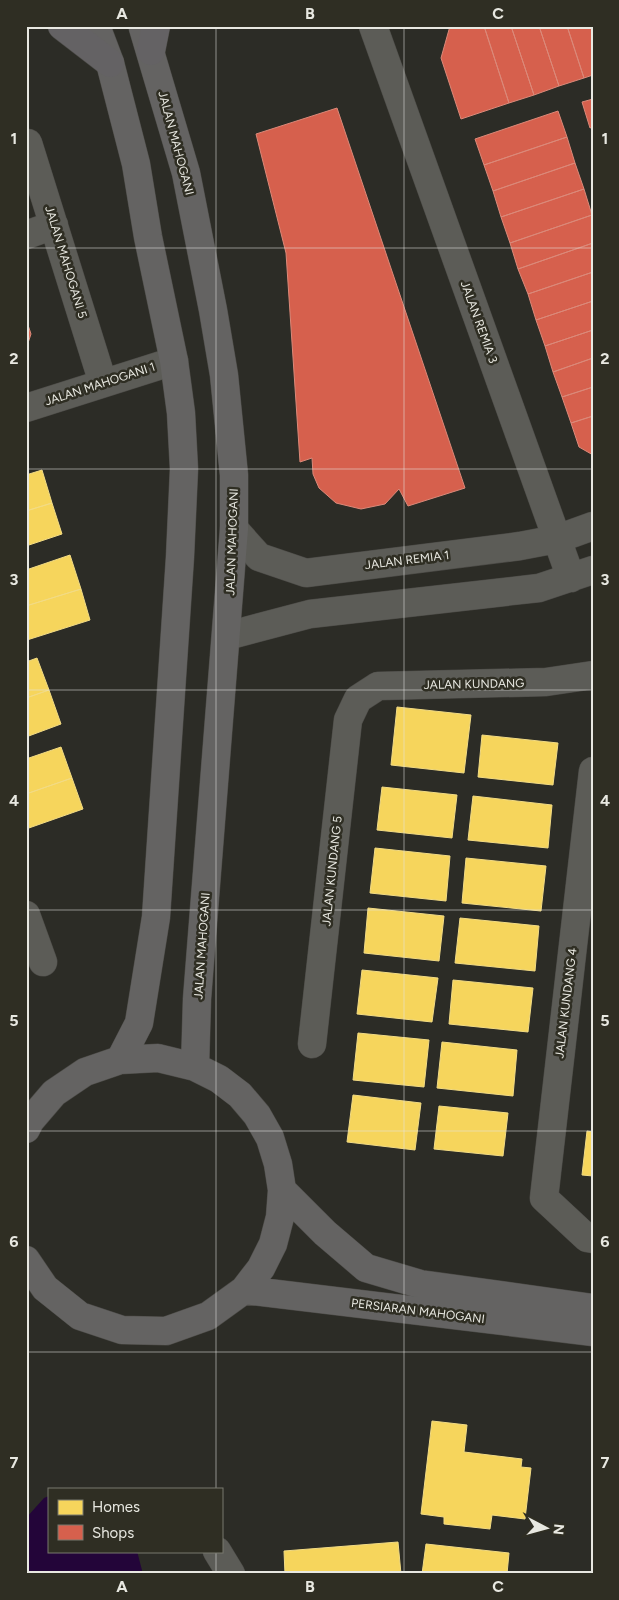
<svg xmlns="http://www.w3.org/2000/svg" width="619" height="1600" viewBox="0 0 619 1600" font-family="Figtree,sans-serif">
	<style>
		.water { fill: #230539 }
		.homes { fill: #f6d55c; stroke: #f2db84 }
		.shops { fill: #d6604d; stroke: #db8979 }
		.lines { fill: none; stroke-linecap: round; stroke-linejoin: round }
		.minor-casing { stroke: #4b4a46; stroke-width: 29 }
		.major-casing { stroke: #4b4a46; stroke-width: 29 }
		.highway-casing { stroke: #4b4a46; stroke-width: 29 }
		.minor { stroke: #5c5c57; stroke-width: 28 }
		.major { stroke: #646362; stroke-width: 28 }
		.highway { stroke: #646264; stroke-width: 28 }
		.grid { fill: none; stroke: #e8e8e1; stroke-width: 1; stroke-opacity: 0.55 }
		.labels { text-anchor: middle; stroke-width: 5; stroke-linejoin: round; paint-order: stroke }
		.street-label { font-size: 12px; fill: #e8e8e1; stroke: #2f2e23 }
		.neatline { fill: none; stroke: #e8e8e1; stroke-width: 2 }
		.grid-label { font-size: 16px; text-anchor: middle; font-weight: bold; fill: #e8e8e1 }
	</style>
	<rect width="100%" height="100%" fill="#2c2c26"/>
	<path class="water" d="M49,1496V1551H137L143,1574H26V1518L44,1498Z"/>
	<path class="homes" d="M42,470L52,503L26,511V475Z
		M52,503L62,534L26,546V511Z
		M70,555L81,589L26,606V570Z
		M81,589L90,620L27,640L26,606Z
		M37,658L49,690L26,698V662Z
		M49,690L61,724L26,737V698Z
		M397,707L471,715L464,773L391,765Z
		M482,735L558,743L553,785L478,777Z
		M61,747L72,778L26,794V759Z
		M72,778L83,809L26,829V794Z
		M382,787L457,795L452,838L377,830Z
		M473,796L552,805L548,848L468,840Z
		M375,848L450,856L446,901L370,893Z
		M466,858L546,866L541,911L462,903Z
		M368,908L444,916L439,961L364,953Z
		M460,918L539,926L535,971L455,963Z
		M362,970L438,978L432,1022L357,1014Z
		M453,980L533,988L528,1032L449,1024Z
		M358,1033L429,1040L424,1087L353,1080Z
		M442,1042L517,1050L513,1096L437,1088Z
		M353,1095L421,1103L415,1150L347,1142Z
		M439,1106L508,1113L503,1156L434,1149Z
		M587,1131L593,1132V1176L582,1175Z
		M432,1421L467,1425L464,1452L522,1459L521,1467L531,1468L525,1519L492,1515L490,1529L444,1524V1517L421,1514Z
		M398,1542L401,1574H285L284,1551Z
		M426,1544L509,1553L507,1574H422Z"/>
	<path class="shops" d="M450,26H484L509,103L461,119L441,58Z
		M484,26H511L534,95L509,103Z
		M511,26H539L559,86L534,95Z
		M539,26H567L584,78L559,86Z
		M567,26H593V75L584,78Z
		M593,99V127L590,128L582,102Z
		M337,108L465,488L408,506L399,489L385,504L361,509L336,503L319,488L313,474L312,458L300,462L286,253L256,134Z
		M558,111L567,137L484,165L475,139Z
		M567,137L575,163L493,191L484,165Z
		M575,163L584,189L501,217L493,191Z
		M584,189L592,215L510,243L501,217Z
		M592,215L593,243L518,269L510,243Z
		M593,243V272L528,294L518,269Z
		M593,272V301L536,320L528,294Z
		M593,301V330L545,346L536,320Z
		M26,319L31,334L26,349Z
		M593,330V358L553,372L545,346Z
		M593,358V387L562,397L553,372Z
		M593,387V416L571,423L562,397Z
		M593,416V455L579,447L571,423Z"/>
	<g class="lines">
		<g class="minor-casing">
			<path id="minor" d="M373,26L571,578
				M26,143H28L103,383
				M26,235L54,225
				M26,408L174,361
				M234,529L259,557L306,573L520,546L557,539L593,526
				M227,636L310,614L539,588L593,570
				M593,771L544,1198L587,1238L593,1239
				M26,915L43,962
				M312,1044L348,720L358,699L378,686L546,682L593,675
				M217,1551L231,1574"/>
		</g>
		<g class="major-casing">
			<path id="major" d="M96,26L110,63L136,164L148,237L174,361L181,413L184,469L180,557L156,917L139,1023L120,1060
				M143,28L186,173L213,310L224,375L234,475V529L197,999L195,1067
				M26,1129L30,1121L54,1093L85,1072L120,1060L158,1058L195,1067L219,1079L240,1095L257,1115L270,1138L278,1164L282,1190L280,1217L273,1244L261,1268L244,1290L208,1316L166,1331L122,1330L80,1316L45,1288L26,1260
				M282,1190L325,1233L366,1268L420,1284L593,1308
				M244,1290L593,1332"/>
		</g>
		<g class="highway-casing">
			<path id="highway" d="M62,26L110,63
				M151,51L156,26"/>
		</g>
		<use href="#minor" class="minor"/>
		<use href="#major" class="major"/>
		<use href="#highway" class="highway"/>
	</g>
	<path class="grid" d="M216,26V1489M404,26V1574M26,248H593M26,469H593M26,690H593M26,910H593M26,1131H593M26,1352H593M216,1551V1574"/>
	<g class="labels">
		<g class="street-label">
			<text transform="translate(176 143) rotate(75)" y="4">JALAN MAHOGANI</text>
			<text transform="translate(66 262) rotate(73)" y="4">JALAN MAHOGANI 5</text>
			<text transform="translate(479 322) rotate(70)" y="4">JALAN REMIA 3</text>
			<text transform="translate(100 384) rotate(-18)" y="4">JALAN MAHOGANI 1</text>
			<text transform="translate(232 542) rotate(-88)" y="4">JALAN MAHOGANI</text>
			<text transform="translate(407 560) rotate(-7)" y="4">JALAN REMIA 1</text>
			<text transform="translate(474 684) rotate(-1)" y="4">JALAN KUNDANG</text>
			<text transform="translate(332 871) rotate(-84)" y="4">JALAN KUNDANG 5</text>
			<text transform="translate(202 946) rotate(-86)" y="4">JALAN MAHOGANI</text>
			<text transform="translate(566 1003) rotate(-83)" y="4">JALAN KUNDANG 4</text>
			<text transform="translate(418 1311) rotate(7)" y="4">PERSIARAN MAHOGANI</text>
		</g>
	</g>
	<rect width="619" height="1600" fill="none" stroke="#2f2e23" stroke-width="55"/>
	<rect x="48" y="1488" width="175" height="65" fill="#2f2e23" stroke="#79786f"/>
	<rect x="58" y="1500" width="25" height="15" fill="#f6d55c" stroke="#79786f"/>
	<text x="92" y="1512" font-size="15" fill="#e8e8e1">Homes</text>
	<rect x="58" y="1525" width="25" height="15" fill="#d6604d" stroke="#79786f"/>
	<text x="92" y="1538" font-size="15" fill="#e8e8e1">Shops</text>
	<g transform="translate(546 1528) rotate(96)" stroke="#2f2e23" stroke-width="4" paint-order="stroke">
	<path d="M0-4L9 19L0 12L-9 19Z" fill="#e8e8e1"/>
	<text y="-8" font-size="14" font-weight="bold" text-anchor="middle" fill="#e8e8e1">N</text>
	</g>
	<rect x="28" y="28" width="564" height="1544" class="neatline"/>
	<g class="grid-label">
		<text x="122" y="19">A</text>
		<text x="310" y="19">B</text>
		<text x="498" y="19">C</text>
		<text x="14" y="144">1</text>
		<text x="605" y="144">1</text>
		<text x="14" y="364">2</text>
		<text x="605" y="364">2</text>
		<text x="14" y="585">3</text>
		<text x="605" y="585">3</text>
		<text x="14" y="806">4</text>
		<text x="605" y="806">4</text>
		<text x="14" y="1026">5</text>
		<text x="605" y="1026">5</text>
		<text x="14" y="1247">6</text>
		<text x="605" y="1247">6</text>
		<text x="14" y="1468">7</text>
		<text x="605" y="1468">7</text>
		<text x="122" y="1592">A</text>
		<text x="310" y="1592">B</text>
		<text x="498" y="1592">C</text>
	</g>
</svg>
